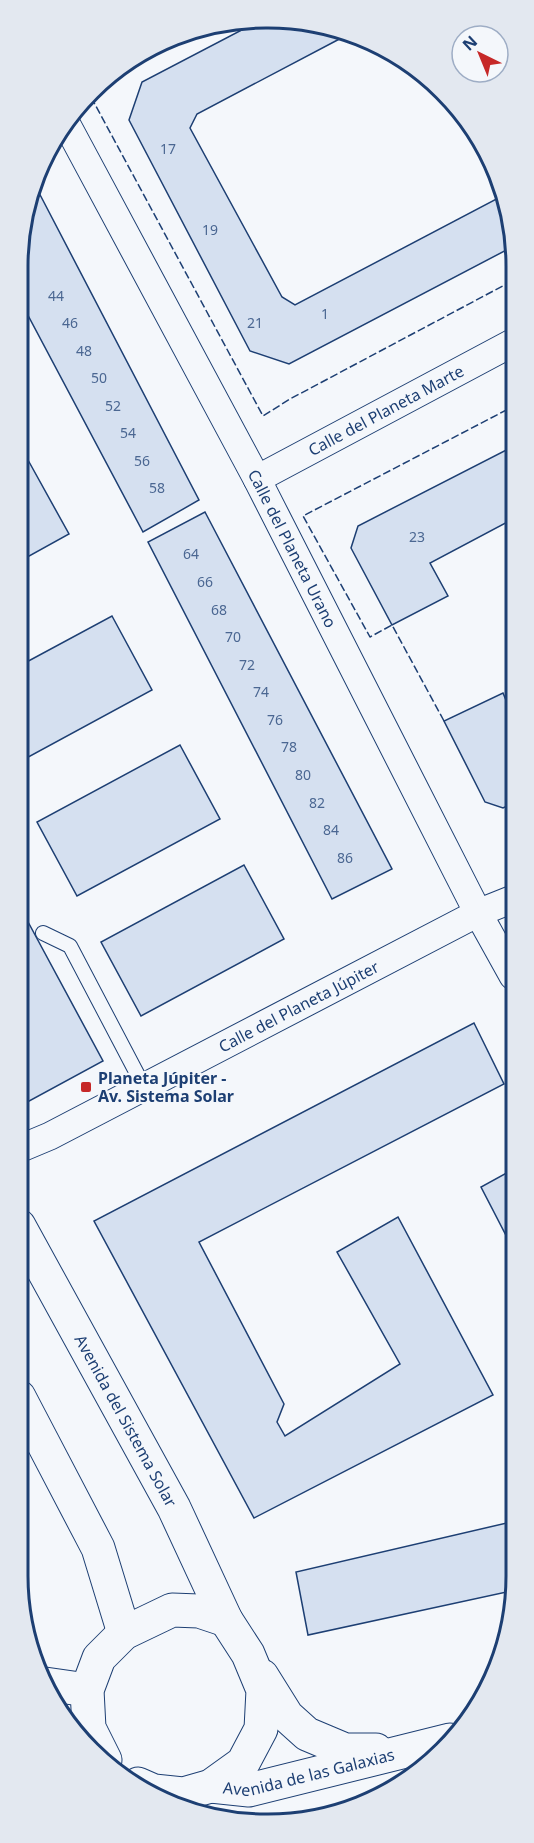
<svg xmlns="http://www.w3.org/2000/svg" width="534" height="1843" viewBox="0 0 534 1843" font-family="'Noto Sans',sans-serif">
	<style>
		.building { fill: #d5e0f0; stroke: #1d3f73; stroke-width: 1.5 }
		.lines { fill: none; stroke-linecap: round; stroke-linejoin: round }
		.service-casing { stroke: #1d3f73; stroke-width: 16 }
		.minor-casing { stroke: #1d3f73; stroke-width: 29 }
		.tertiary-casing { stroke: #1d3f73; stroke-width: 35 }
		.service { stroke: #f4f7fb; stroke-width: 14 }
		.minor { stroke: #f4f7fb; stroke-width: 27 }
		.tertiary { stroke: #f4f7fb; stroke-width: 33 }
		.fence { stroke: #1d3f73; stroke-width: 1.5; stroke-dasharray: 8 3; stroke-linecap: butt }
		.poi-dot { fill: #c62828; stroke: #f4f7fb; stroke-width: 2 }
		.labels { text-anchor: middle; stroke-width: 4.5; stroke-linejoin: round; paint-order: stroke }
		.number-label { font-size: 14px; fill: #4b6792 }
		.street-label { font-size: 16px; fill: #1d3f73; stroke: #f4f7fb }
		.poi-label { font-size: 16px; font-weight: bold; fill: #1d3f73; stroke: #f4f7fb; text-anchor: start }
		.rim { fill: none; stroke: #1d3f73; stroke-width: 3 }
	</style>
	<rect width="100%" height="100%" fill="#f4f7fb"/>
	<path class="building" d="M255,23H315L347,35L197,114L190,128L282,297L295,305L502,196L514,235V246L289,364L250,351L129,120L142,82Z
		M36,187L199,500L143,532L22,304L23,219Z
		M514,446L513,519L430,563L448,596L392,625L351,548L358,526Z
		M28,460L69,534L22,560V464Z
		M205,512L392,869L332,899L148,542Z
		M112,616L152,690L21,761V665Z
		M503,693L513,717V803L503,808L485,802L444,721Z
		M180,745L220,819L77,896L37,822Z
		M244,865L284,939L141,1016L101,942Z
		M20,907L103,1061L20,1106Z
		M474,1023L504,1084L199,1242L284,1404L277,1422L285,1436L400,1364L337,1252L398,1217L493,1395L254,1518L94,1221Z
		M512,1170V1247L481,1187Z
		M511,1522V1591L308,1635L296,1572Z"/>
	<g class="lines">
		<g class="service-casing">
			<path id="service" d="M43,933L70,946L144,1087"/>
		</g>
		<g class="minor-casing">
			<g id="minor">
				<path id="s1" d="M66,123L257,479L478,913L513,976"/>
				<path id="s2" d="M257,479L514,342"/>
				<path id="s3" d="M19,1149L50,1136L478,913L513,899"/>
			</g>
		</g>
		<g class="tertiary-casing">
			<g id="tertiary">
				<path id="s4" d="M19,1226L174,1508L226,1620L248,1654L263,1690L261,1729L243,1763L211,1786L183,1794L154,1791L138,1784"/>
				<path d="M19,1397L98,1548L124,1633"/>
				<path d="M262,1676L287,1716L307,1734L345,1750H376"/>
				<path d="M45,1684L87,1690"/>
				<path d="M105,1760L89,1728L87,1690L99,1658L124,1633L172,1610L199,1611L226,1620"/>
				<path id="s5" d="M211,1786L249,1790L450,1740"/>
			</g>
		</g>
		<use href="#service" class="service"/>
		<use href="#minor" class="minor"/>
		<use href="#tertiary" class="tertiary"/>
		<path class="fence" d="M91,97L263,416L290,399L514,280
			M444,721L392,625L370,637L303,516L514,406
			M312,1818L338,1813"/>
	</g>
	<rect class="poi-dot" x="80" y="1081" width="12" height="12" rx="3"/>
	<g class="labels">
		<g class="number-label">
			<text x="168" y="154">17</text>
			<text x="210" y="235">19</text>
			<text x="56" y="301">44</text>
			<text x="325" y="319">1</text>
			<text x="70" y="328">46</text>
			<text x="255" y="328">21</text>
			<text x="84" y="356">48</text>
			<text x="99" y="383">50</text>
			<text x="113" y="411">52</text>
			<text x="128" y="438">54</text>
			<text x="142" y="466">56</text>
			<text x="157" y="493">58</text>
			<text x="417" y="542">23</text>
			<text x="191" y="559">64</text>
			<text x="205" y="587">66</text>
			<text x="219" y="615">68</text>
			<text x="233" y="642">70</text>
			<text x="247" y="670">72</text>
			<text x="261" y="697">74</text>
			<text x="275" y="725">76</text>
			<text x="289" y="752">78</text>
			<text x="303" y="780">80</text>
			<text x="317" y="808">82</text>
			<text x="331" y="835">84</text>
			<text x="345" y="863">86</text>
		</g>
		<g class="street-label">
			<text dy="6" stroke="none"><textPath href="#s2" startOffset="146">Calle del Planeta Marte</textPath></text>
			<text dy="6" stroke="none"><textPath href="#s1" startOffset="482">Calle del Planeta Urano</textPath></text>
			<text dy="6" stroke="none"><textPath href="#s3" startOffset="314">Calle del Planeta Júpiter</textPath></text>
			<text dy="6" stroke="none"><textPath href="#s4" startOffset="222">Avenida del Sistema Solar</textPath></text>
			<text dy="6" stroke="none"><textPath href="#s5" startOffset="100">Avenida de las Galaxias</textPath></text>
		</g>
		<g class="poi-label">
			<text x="98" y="1084">Planeta Júpiter -<tspan x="98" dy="18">Av. Sistema Solar</tspan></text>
		</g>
	</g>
	<path d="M0 0H534V1843H0ZM266 28H268A238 238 0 0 1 506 266V1576A238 238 0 0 1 268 1814H266A238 238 0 0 1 28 1576V266A238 238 0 0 1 266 28Z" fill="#e3e8f0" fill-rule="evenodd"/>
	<path class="rim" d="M266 28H268A238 238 0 0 1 506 266V1576A238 238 0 0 1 268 1814H266A238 238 0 0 1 28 1576V266A238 238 0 0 1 266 28Z"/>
	<g transform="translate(480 54) rotate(317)"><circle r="28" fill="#f4f7fb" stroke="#9eadc5" stroke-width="1.5"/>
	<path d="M0-4.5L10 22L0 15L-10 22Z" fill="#c62828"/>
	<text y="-9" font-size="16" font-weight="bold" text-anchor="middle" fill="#1d3f73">N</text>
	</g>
</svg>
